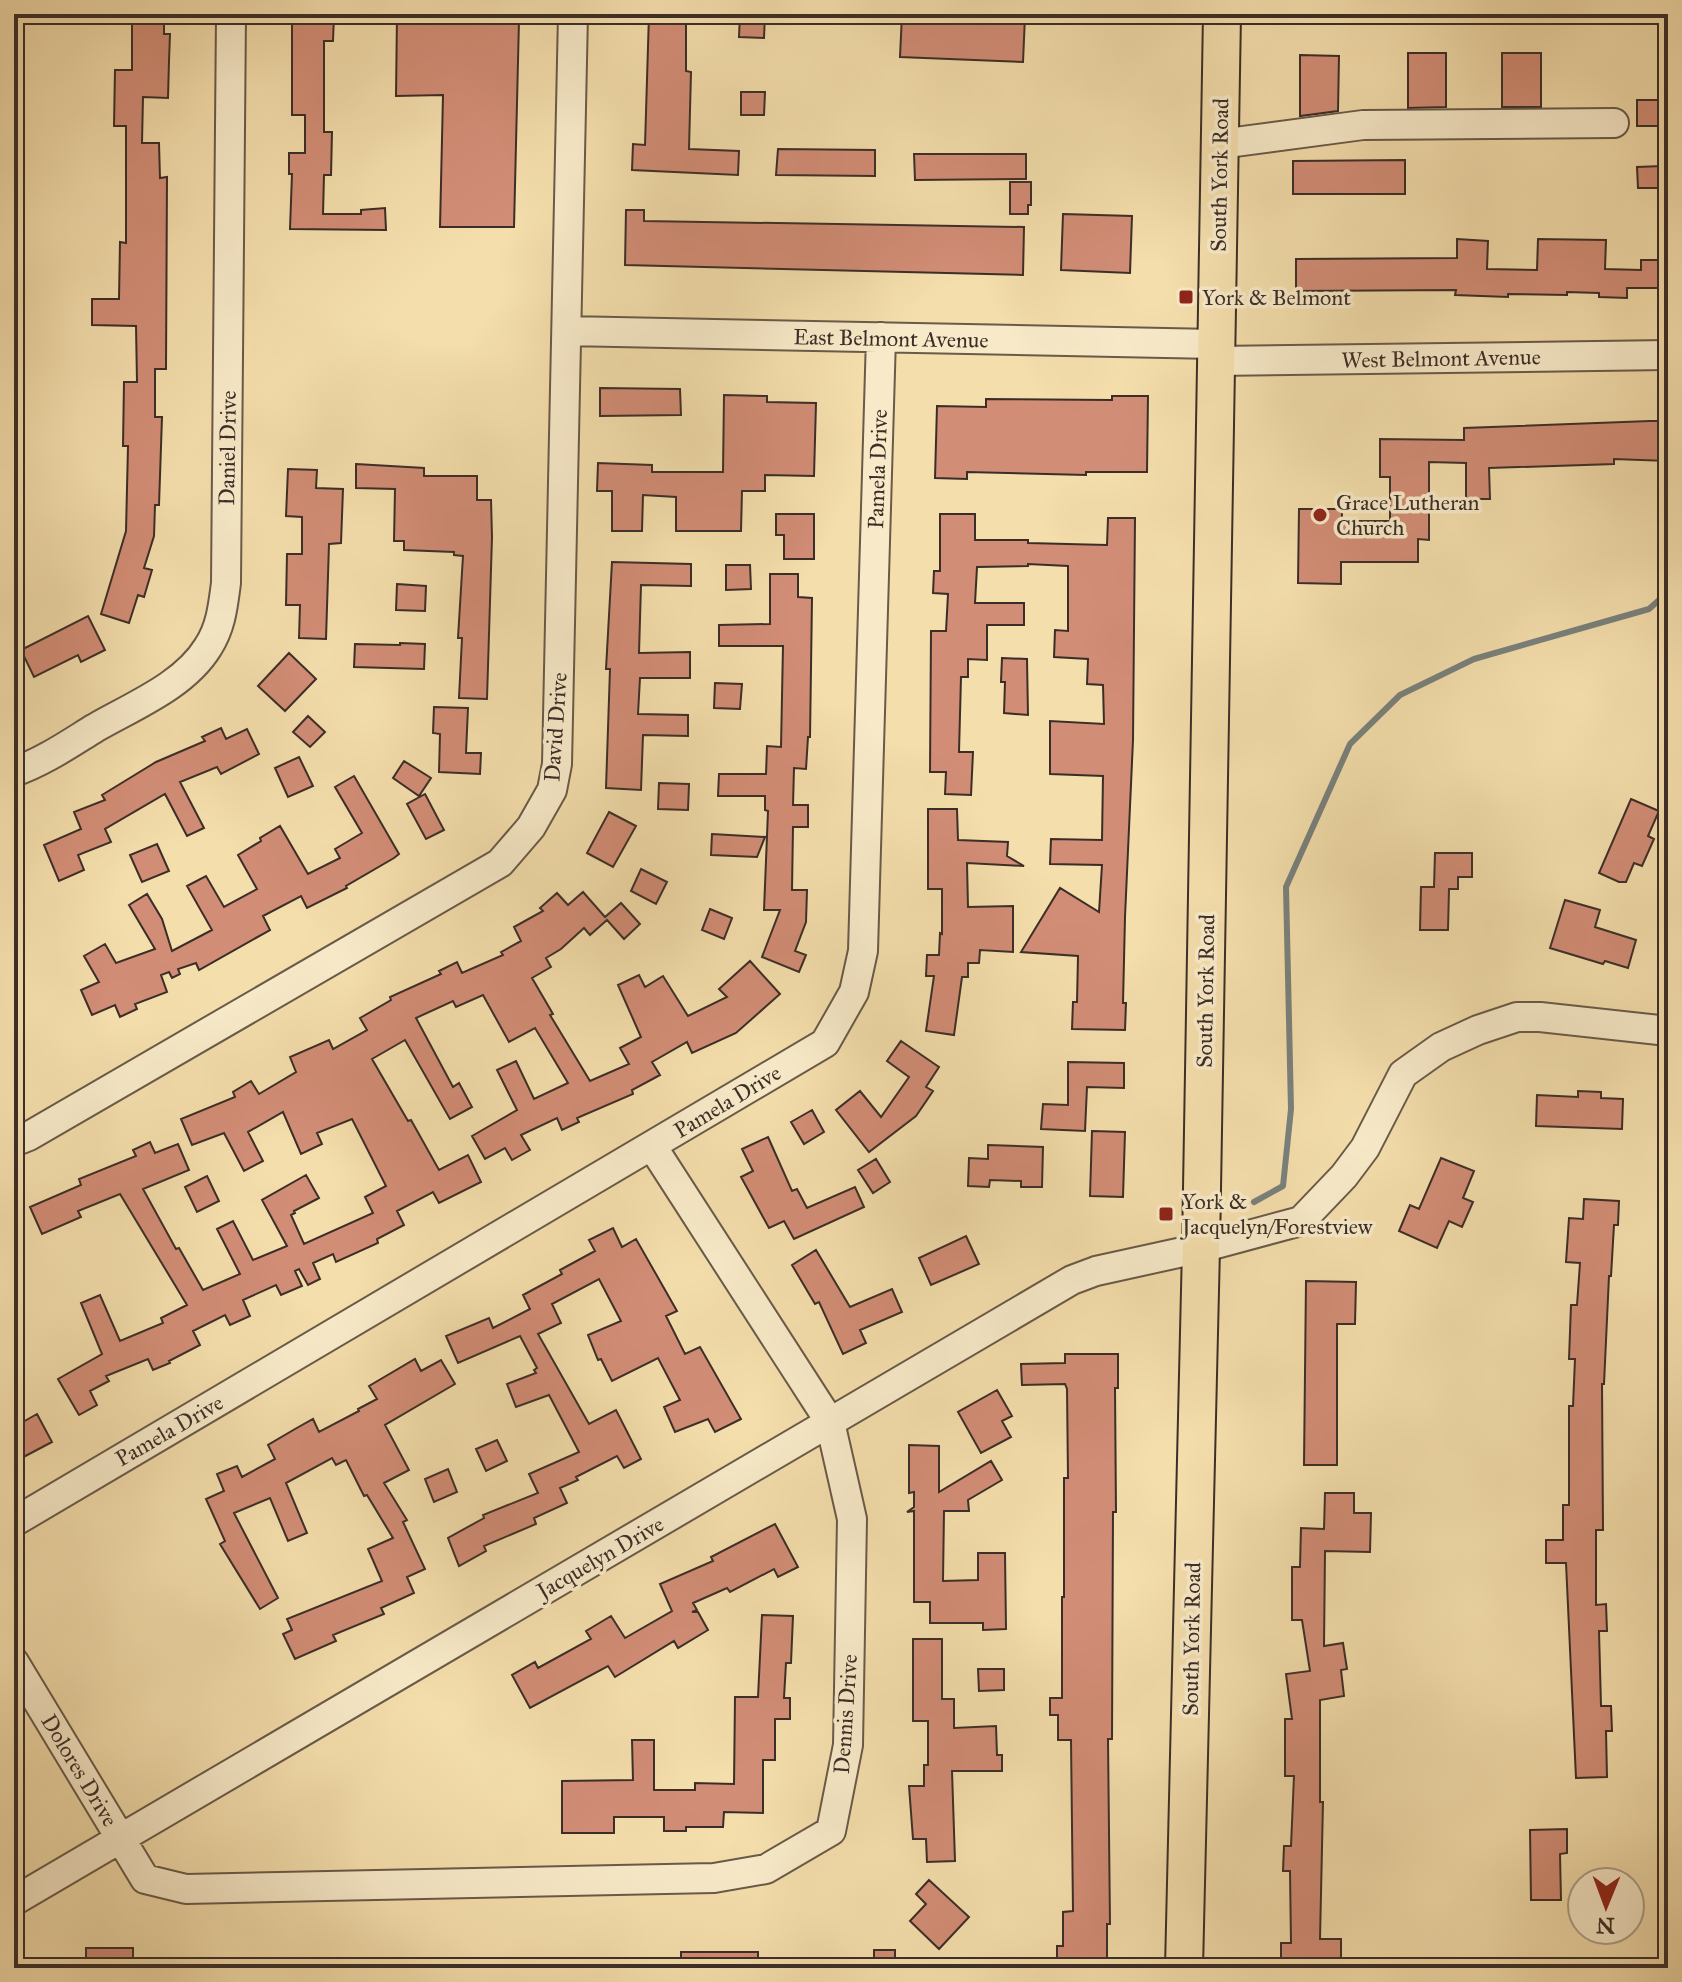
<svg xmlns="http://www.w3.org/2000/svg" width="1682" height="1982" viewBox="0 0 1682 1982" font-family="'IM FELL Great Primer',serif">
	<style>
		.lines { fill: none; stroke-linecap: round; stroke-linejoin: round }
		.stream { stroke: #79817d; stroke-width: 6 }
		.building { fill: #d28d76; stroke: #3b2e28; stroke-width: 2 }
		.minor-casing { stroke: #695a49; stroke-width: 32 }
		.major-casing { stroke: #3b2e28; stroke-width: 40 }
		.minor { stroke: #f8eac9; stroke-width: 28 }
		.major { stroke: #f4deac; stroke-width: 36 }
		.poi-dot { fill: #8f2418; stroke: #f8eac9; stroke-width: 3 }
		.labels { text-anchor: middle; stroke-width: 7; stroke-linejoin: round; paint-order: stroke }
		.street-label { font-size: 22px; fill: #3b2e28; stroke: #f8eac9 }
		.poi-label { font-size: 22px; fill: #3b2e28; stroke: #f8eac9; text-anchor: start }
	</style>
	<rect width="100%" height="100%" fill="#f4deac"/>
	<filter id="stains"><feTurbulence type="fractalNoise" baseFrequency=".0025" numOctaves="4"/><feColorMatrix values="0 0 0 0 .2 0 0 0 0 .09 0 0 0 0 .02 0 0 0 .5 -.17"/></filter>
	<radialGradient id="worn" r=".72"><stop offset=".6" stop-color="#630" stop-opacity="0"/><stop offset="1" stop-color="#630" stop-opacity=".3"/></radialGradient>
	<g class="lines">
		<path class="stream" d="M1254,1202L1283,1186L1291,1109L1286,887L1350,744L1400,695L1474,659L1649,609L1668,592"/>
	</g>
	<path class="building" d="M132,14H164V34H170L169,61L168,98L143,97L142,143H159L160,178L167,177L166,369H155V417H162L159,505H155L154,536L144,568L152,570L144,597L138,595L129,623L101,614L126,531L128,446H123L124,382H137L136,326L92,325V299H119L120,242L126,243V126H114L115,70H132Z
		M292,14L334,15L333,41H324V132H332L331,175H324L323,214H361V210L385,208L386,230L290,229L292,174H289V153H305V115H292Z
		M397,14H420V17L519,20L514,227H440L443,95L396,96Z
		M649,14H686V71L691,72L689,149L739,151L738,175L632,170L633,144L645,145Z
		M740,14H765L764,38L739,37Z
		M902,14L1025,16L1023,62L900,57Z
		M1408,53H1446V107L1408,108Z
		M1502,53H1541V107H1502Z
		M1300,55L1339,56L1338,111L1300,116Z
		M741,92H765L764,115H741Z
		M1637,100H1665V126H1637Z
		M778,149L875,150V176L776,175Z
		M914,154H1026V179L915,180Z
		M1405,160V194H1293V161Z
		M1662,166L1663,188H1638L1637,167Z
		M1010,182H1031V205H1028V214H1010Z
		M626,210H644V221L1024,227L1023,275L625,265Z
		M1063,214L1132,216L1130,273L1061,270Z
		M1457,239L1488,241L1487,269L1537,270L1538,239L1606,240L1605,269L1641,270V260H1668V288H1627V298L1599,297V293L1567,292V295L1508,294V297L1455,295L1456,290L1296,291V259L1457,258Z
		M600,388L680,389L681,415L600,416Z
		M724,395L767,396V402L816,403L814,476L765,475V491H742L741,531H676V497L643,495L642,531H612V491H597L598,463L652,465V472H723Z
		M1112,396H1148L1147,472H1086V475L967,472V479L935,478L937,406L986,407V399L1112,400Z
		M1650,421H1668V461L1614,459V464L1489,468L1490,499H1466V463L1429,462V540L1418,539V562H1341V584L1298,583L1299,509H1342V521H1390V477H1380V439L1464,440V428Z
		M356,464L424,468V476H477V500H491L492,537L487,699L459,698L462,638H458L463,556L454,555V552L404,550V541H394L395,489L356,488Z
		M288,469L317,470L316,488L343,489L341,543L329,544L326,639L299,638L300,605H286L287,554H302V517L286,516Z
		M776,514H814V559H784V535H776Z
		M940,514H975V540H1028V543L1107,545L1108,518H1135L1133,740L1125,917L1123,1003H1126L1125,1030L1072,1029L1073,1002H1077L1078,956L1021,952L1060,888L1099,912L1102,865L1050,864L1051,839L1102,840L1103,776L1050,774V721L1104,724L1103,685L1087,684L1088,659L1054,657L1055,630L1068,631V566L1028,564V566L977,567L975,603H1024V625H987V660L968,659V677H961L959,752H973L971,795L945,794L946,772H930L931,631H946L948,594L933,593L934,571H940Z
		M612,562L691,564V586L641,585L639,653L690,652V678H640L638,714L688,715V736L643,735L641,790L606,788L610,669H606Z
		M726,565H750L751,589L726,590Z
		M770,574H798V597L812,598L810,737H808L806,769L794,768L793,805H808V827H793L792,890H807L806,922L795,951L806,955L799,972L762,957L780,910H764L768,811L765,810V796H718L719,774H766L767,746L781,747L783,646H719V625L770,624Z
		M397,584L426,586L425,611L396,610Z
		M88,616L105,650L81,662L78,655L34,677L21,650Z
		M400,643L425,644L424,669L354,667L355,644L400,645Z
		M289,653L316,679L285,711L258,686Z
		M1002,658L1027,659L1028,715L1004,713L1005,682H1001Z
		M715,683L742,684L740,709L714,708Z
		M434,707L468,708L466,753H481L480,774L439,772L440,734L433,733Z
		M308,716L325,732L310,747L293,732Z
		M221,728L226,739L247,729L259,754L221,774L217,767L180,782L204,828L187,836L165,794L105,829L111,842L78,855L84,870L59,881L44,845L81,829L74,812L105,800L102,795L156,762L205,741L202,737Z
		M299,757L313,786L288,797L275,768Z
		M404,761L431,778L419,796L393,778Z
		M354,776L399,854L394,858L346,886L347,888L307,908L301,896L263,916L270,930L199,970L196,963L178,969L180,974L172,978L169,972L161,975L167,992L135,1004L137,1009L120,1017L115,1005L92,1015L81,990L99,982L84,956L105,944L116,963L155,949L129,905L147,894L162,919L172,951L212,930L187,886L206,876L224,907L257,889L238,855L261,841L260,838L280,826L308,874L340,858L335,849L362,833L335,787Z
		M659,783L689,784L688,810L658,809Z
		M425,794L444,830L426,839L407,804Z
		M1631,799L1659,811L1648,836L1654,839L1642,866L1634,863L1626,882H1619L1599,873Z
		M928,809H957L958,840L1008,842L1007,856L1024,866L967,863L968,907L1013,906V952L980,950L979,963H968V977H962L954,1035L926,1031L934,976H926L927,955H939L940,933L942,934V889H928Z
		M609,812L636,826L613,867L587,853Z
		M712,834L765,837L757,857L711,855Z
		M157,844L169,871L142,882L130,855Z
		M1435,853H1472V877H1458V889H1449L1448,930H1420L1421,887H1434Z
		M641,869L667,882L656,904L631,891Z
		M583,892L605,917L621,903L640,924L624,939L607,920L590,935L584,928L561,949L546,958L551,967L532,978L553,1014L550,1015L590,1081L629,1064L620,1048L641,1037L618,985L639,975L645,987L663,976L688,1016L727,997L719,989L750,961L780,994L736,1033L692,1053L687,1042L652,1062L660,1075L632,1090L633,1094L577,1118L579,1122L562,1130L557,1118L521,1135L530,1150L512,1160L505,1148L485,1159L472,1136L517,1110L497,1070L516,1061L534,1099L568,1083L535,1028L509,1042L483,995L456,1007L453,1001L416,1018L453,1087L459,1083L472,1107L450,1119L405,1040L372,1059L408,1121L411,1120L439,1170L468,1155L481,1182L439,1203L433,1192L397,1211L404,1225L377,1239L378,1243L336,1262L333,1254L313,1263L320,1279L308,1285L299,1269L295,1271L302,1286L281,1295L276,1285L243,1300L250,1316L230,1325L225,1315L193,1331L200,1345L169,1361L170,1363L153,1370L148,1359L106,1376L109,1381L90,1391L97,1405L79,1415L58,1379L102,1354L81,1303L100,1295L120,1341L163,1323L161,1318L187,1305L120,1194L78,1211L81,1217L42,1234L30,1207L81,1185L79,1179L136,1156L133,1150L150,1142L155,1153L178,1144L189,1170L143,1189L176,1249L179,1248L203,1290L240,1274L217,1229L233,1221L253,1260L287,1246L262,1200L306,1175L319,1198L294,1211L295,1213L291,1215L304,1244L373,1213L365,1197L386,1186L352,1119L317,1133L322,1144L301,1154L283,1112L248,1132L263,1161L244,1171L224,1133L192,1145L181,1119L235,1097L233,1092L251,1081L259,1094L296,1072L290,1057L329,1040L333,1049L367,1030L360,1018L391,1000L390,997L441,974L439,971L457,962L462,973L503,955L501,952L521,941L514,927L543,911L540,908L557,893L568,905Z
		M1565,900L1600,910L1595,927L1636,940L1628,968L1605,961L1603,964L1550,948Z
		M710,909L732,918L724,939L702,930Z
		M901,1041L939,1067L926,1087L933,1091L916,1116L869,1152L836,1110L860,1091L881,1117L909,1077L887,1061Z
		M1068,1062L1124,1063V1088L1087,1087L1085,1131L1041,1129L1043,1104L1068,1105Z
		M1578,1091L1601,1092V1098L1623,1099L1622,1129L1536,1126L1537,1095L1578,1097Z
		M812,1110L824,1132L804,1144L791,1122Z
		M1092,1131L1125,1132L1123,1197L1090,1196Z
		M768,1137L792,1191L797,1189L807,1208L855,1187L864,1207L794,1239L784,1221L769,1228L741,1177L753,1171L742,1149Z
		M988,1145L1043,1147L1042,1187H1021V1181L990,1180L989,1187L968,1186L969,1158L988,1159Z
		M1441,1158L1474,1171L1463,1198L1473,1202L1462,1227L1449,1221L1437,1248L1399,1231L1410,1205L1419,1209Z
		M876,1159L890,1182L873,1193L858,1170Z
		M207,1176L219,1201L197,1212L185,1187Z
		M1584,1199L1619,1201L1618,1225H1614L1611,1276H1609L1604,1384H1602L1603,1530H1596V1605L1606,1604L1607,1631H1599L1601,1706H1611L1612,1731H1606L1607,1777L1576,1778L1566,1563H1546V1540H1563V1505H1569V1406H1573L1575,1359H1569L1571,1305H1577L1580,1263L1566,1262L1569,1218L1583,1219Z
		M613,1228L622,1247L636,1239L677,1311L666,1316L685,1354L700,1347L741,1419L715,1432L708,1419L675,1432L664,1407L680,1400L658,1358L612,1381L601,1359L598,1360L588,1335L621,1321L599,1279L552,1304L561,1323L538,1334L589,1424L616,1410L641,1459L624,1468L617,1456L576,1477L578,1480L560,1488L567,1503L534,1518L536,1524L484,1546L486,1551L459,1566L448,1538L484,1518L483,1515L538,1493L529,1474L579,1452L549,1395L516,1407L507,1384L536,1373L534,1370L537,1368L520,1336L458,1363L446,1336L489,1318L493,1328L530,1309L523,1295L562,1274L560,1270L595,1251L589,1240Z
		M966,1236L979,1264L931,1285L919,1258Z
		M816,1250L850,1307L892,1289L902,1312L860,1330L866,1343L843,1354L819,1302L815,1304L792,1265Z
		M1306,1281L1356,1282L1355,1324H1337V1465H1304Z
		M1065,1354H1118V1388H1115L1116,1512H1113L1112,1739H1108L1110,1924H1107V1968H1057V1946H1063V1912L1073,1911L1071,1740H1058V1715H1050V1698H1062V1597H1064V1478H1068L1067,1389L1065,1384L1022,1385L1021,1364L1065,1363Z
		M415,1359L421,1371L441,1360L455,1384L385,1425L409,1470L384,1483L407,1520L403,1522L425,1569L407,1577L414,1593L381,1608L384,1614L333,1635L336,1641L295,1659L283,1634L292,1630L287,1619L382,1581L368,1549L393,1538L367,1495L364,1496L346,1460L336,1465L332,1458L286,1483L307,1533L288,1541L270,1498L234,1513L278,1598L260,1609L220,1544L225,1541L206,1499L224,1491L217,1474L237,1466L242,1477L275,1459L268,1445L295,1429L313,1419L319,1432L359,1411L358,1409L377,1399L369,1386Z
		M997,1390L1012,1416L1002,1421L1011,1437L981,1453L958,1412Z
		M37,1414L52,1442L14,1462V1427Z
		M497,1440L507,1461L486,1471L476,1449Z
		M909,1445L939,1446V1492L991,1461L1002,1480L968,1500L969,1511H944L943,1581L978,1580V1553H1005L1006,1629L983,1630V1623H930V1602H914V1511L907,1512L914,1507V1492L909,1493Z
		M448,1469L457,1492L434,1502L425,1479Z
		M1325,1493H1354V1513H1371L1370,1552L1325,1551L1324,1646L1343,1643L1347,1669L1341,1670L1344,1696L1320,1700V1802H1323L1320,1939H1341V1968H1281V1943H1291L1290,1871H1283L1284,1846H1291L1294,1776H1285V1719H1292L1286,1674L1310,1671L1302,1620H1292V1567H1300L1301,1528L1324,1529Z
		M775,1524L798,1567L778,1577L774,1569L730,1592L727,1588L693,1603L697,1610L692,1612H698L708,1630L678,1648L674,1641L615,1677L608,1666L530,1708L512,1675L535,1662L538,1668L591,1639L586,1631L611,1616L625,1638L672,1611L660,1584L713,1561L711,1557Z
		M762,1615L793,1616L791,1663H786L784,1698H790V1719H775V1760H763V1813L724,1812L723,1827H686V1831H664V1817H614V1833H562V1781L633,1780L632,1740H654V1790H695V1783L734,1784L735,1697H758Z
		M913,1639H942V1699H954V1728L996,1726L997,1755H1002V1771H952L955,1861L927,1862L926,1839H913L909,1786H924V1765H928V1721H913Z
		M978,1669H1004V1690L979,1691Z
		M1567,1829V1853L1560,1854L1561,1900H1531L1530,1830Z
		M929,1880L969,1917L939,1949L910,1921L926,1904L916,1894Z
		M86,1948H133V1968H86Z
		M874,1950H895V1968H874Z
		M681,1952H758V1968H681Z"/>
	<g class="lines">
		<g class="minor-casing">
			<path id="minor" d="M1220,144L1363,125L1614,123
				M567,331L1215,344
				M1215,361L1668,355
				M14,772C43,762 69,744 95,728C133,706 184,686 208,647C221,627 223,606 226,583L231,14
				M14,1142L29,1136L500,863L531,827L552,790L557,764L573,14
				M14,1522L825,1043L854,992L863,951L881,337
				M14,1662L145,1879L186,1889L714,1878L766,1869L831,1831L848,1745L852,1519L830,1422L652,1146
				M14,1901L1072,1280L1096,1271L1201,1248L1301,1221L1344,1176L1365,1148L1403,1074L1441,1047L1478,1030L1517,1017H1540L1668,1031"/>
		</g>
		<g class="major-casing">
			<path id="major" d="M1184,1968L1201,1248L1222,14"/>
		</g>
		<use href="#minor" class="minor"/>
		<use href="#major" class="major"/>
	</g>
	<g class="poi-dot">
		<rect x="1178" y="289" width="16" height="16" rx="4"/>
		<circle cx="1320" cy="515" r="8"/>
		<rect x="1158" y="1206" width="16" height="16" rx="4"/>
	</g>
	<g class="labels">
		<g class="street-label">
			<text transform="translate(1219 175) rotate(-89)" y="8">South York Road</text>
			<text transform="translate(891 338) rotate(1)" y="8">East Belmont Avenue</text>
			<text transform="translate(1441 358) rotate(-1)" y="8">West Belmont Avenue</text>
			<text transform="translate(227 448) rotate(-89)" y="8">Daniel Drive</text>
			<text transform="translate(877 469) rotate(-88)" y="8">Pamela Drive</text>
			<text transform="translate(555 727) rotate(-86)" y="8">David Drive</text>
			<text transform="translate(1205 991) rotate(-89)" y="8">South York Road</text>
			<text transform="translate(727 1101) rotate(-31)" y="8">Pamela Drive</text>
			<text transform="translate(169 1430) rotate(-30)" y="8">Pamela Drive</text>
			<text transform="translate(600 1557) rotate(-30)" y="8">Jacquelyn Drive</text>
			<text transform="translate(1191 1639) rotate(-89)" y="8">South York Road</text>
			<text transform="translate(845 1714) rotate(-86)" y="8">Dennis Drive</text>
			<text transform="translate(80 1770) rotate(59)" y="8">Dolores Drive</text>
		</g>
		<g class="poi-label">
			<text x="1202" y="305">York &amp; Belmont</text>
			<text x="1336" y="510">Grace Lutheran<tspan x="1336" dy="25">Church</tspan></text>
			<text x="1182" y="1209">York &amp;<tspan x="1182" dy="25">Jacquelyn/Forestview</tspan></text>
		</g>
	</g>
	<rect width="1682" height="1982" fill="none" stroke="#f4deac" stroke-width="48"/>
	<rect x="16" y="16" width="1650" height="1950" fill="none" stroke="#3b2e28" stroke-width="4"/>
	<rect x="24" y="24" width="1634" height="1934" fill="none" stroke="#3b2e28" stroke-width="2"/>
	<g transform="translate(1606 1906) rotate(181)"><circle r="38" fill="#f8eac9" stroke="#ac9f89" stroke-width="2"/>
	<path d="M0-6L14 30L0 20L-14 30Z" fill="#8f2418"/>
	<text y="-12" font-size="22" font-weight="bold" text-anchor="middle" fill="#3b2e28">N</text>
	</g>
	<rect width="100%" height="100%" filter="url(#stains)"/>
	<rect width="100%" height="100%" fill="url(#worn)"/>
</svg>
